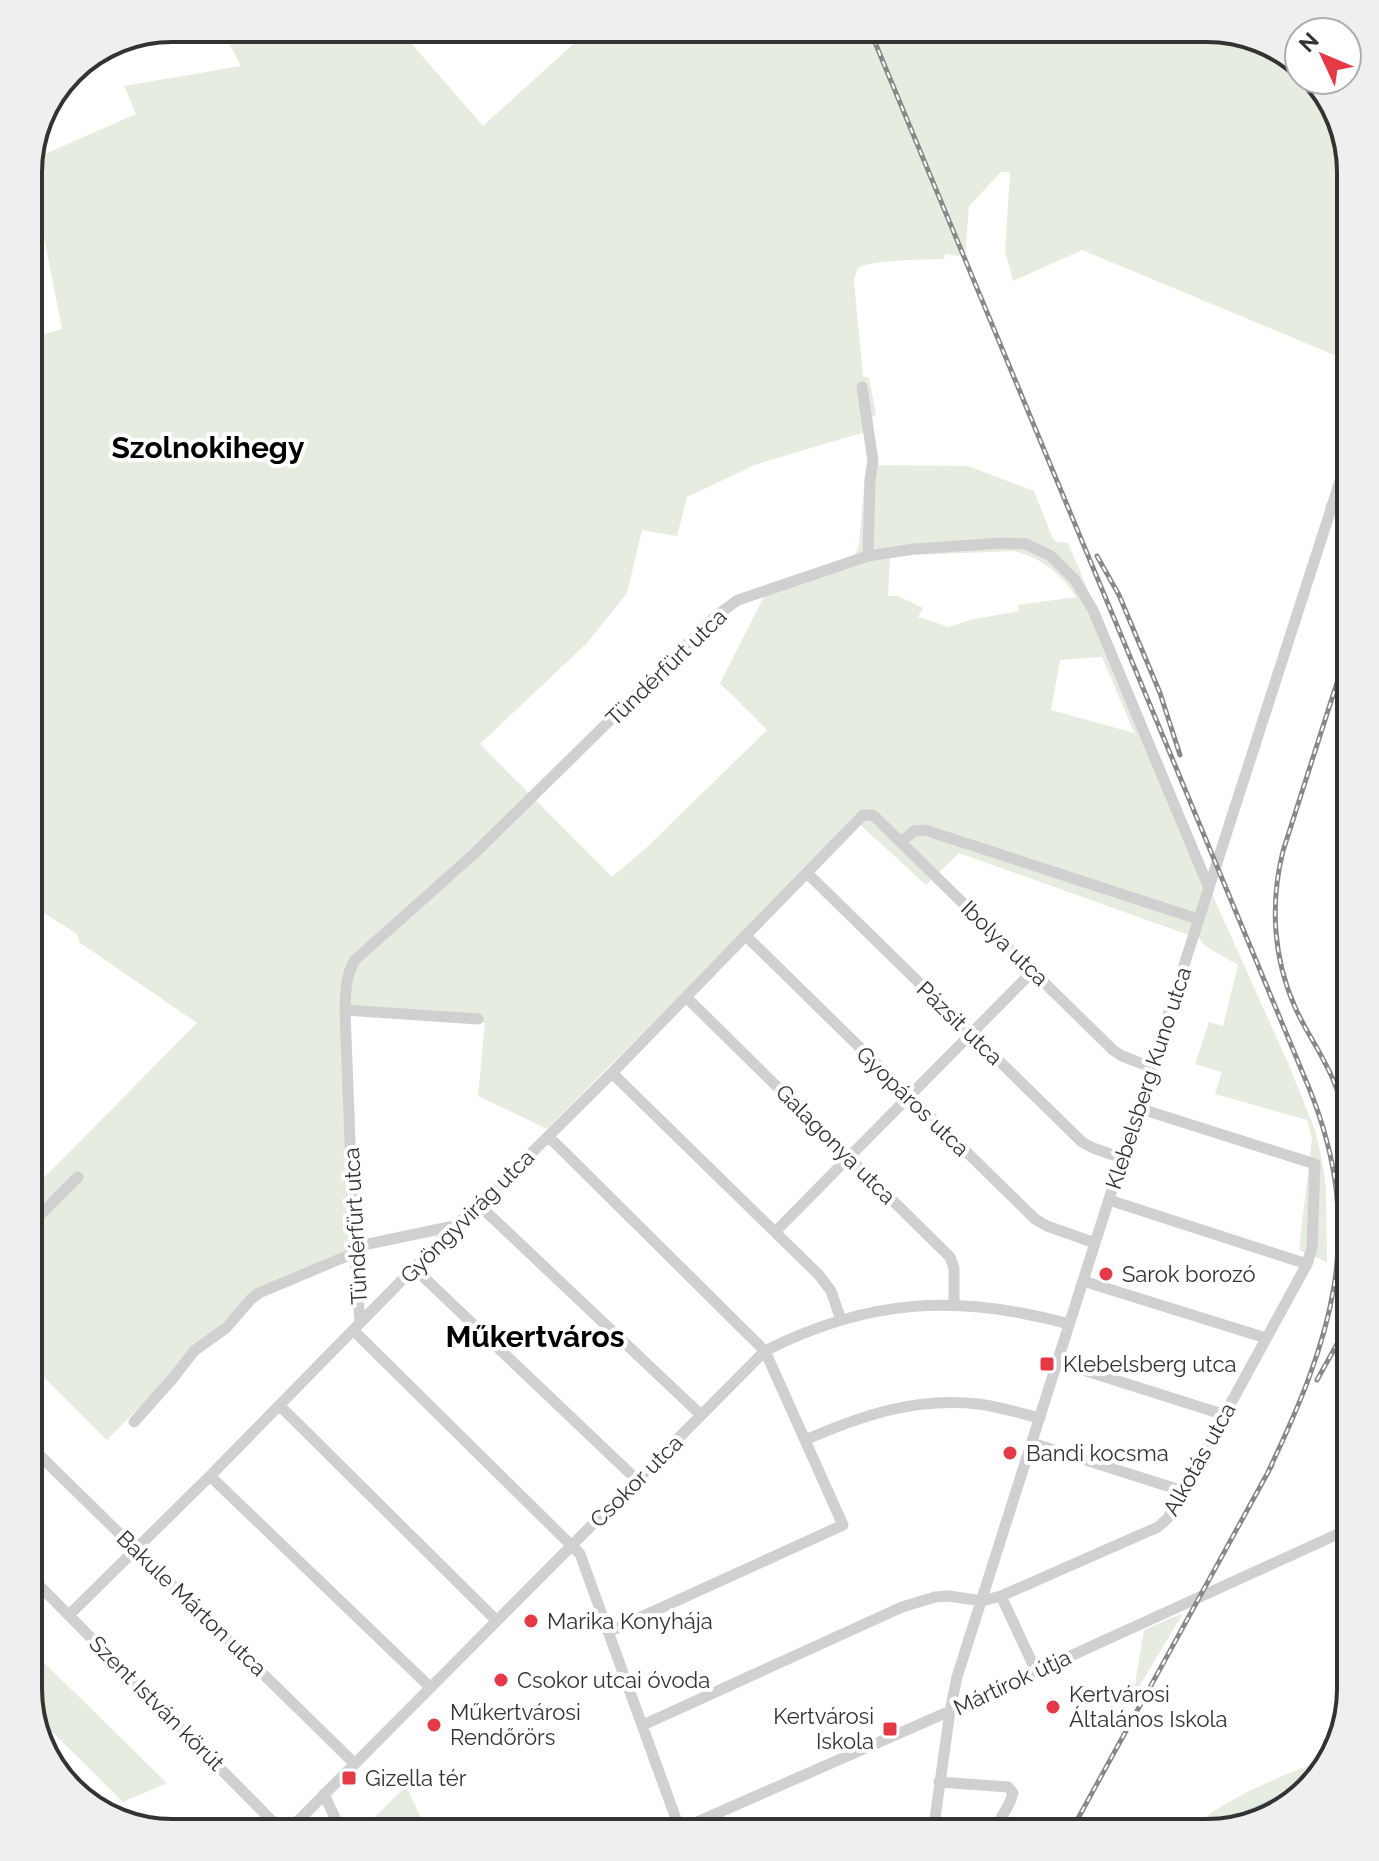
<svg xmlns="http://www.w3.org/2000/svg" width="1379" height="1861" viewBox="0 0 1379 1861" font-family="Raleway,sans-serif">
	<style>
		.green { fill: #e6ecdf; fill-rule: evenodd }
		.lines { fill: none; stroke-linecap: round; stroke-linejoin: round }
		.canal { stroke: #cfe2ee; stroke-width: 8 }
		.minor { stroke: #d0d0d0; stroke-width: 11 }
		.rail-casing { stroke: #888; stroke-width: 5 }
		.rail { stroke: #fff; stroke-width: 2; stroke-dasharray: 6; stroke-linecap: butt }
		.poi-dot { fill: #e63946; stroke: #fff; stroke-width: 3 }
		.labels { text-anchor: middle; stroke-width: 8; stroke-linejoin: round; paint-order: stroke }
		.street-label { font-size: 22px; fill: #333; stroke: #fff }
		.poi-label { font-size: 22px; fill: #333; stroke: #fff; text-anchor: start }
		.district-label { font-size: 30px; font-weight: bold; fill: #000; stroke: #fff }
		.rim { fill: none; stroke: #333; stroke-width: 4 }
	</style>
	<rect width="100%" height="100%" fill="#fff"/>
	<path class="green" d="M221,28H398L483,126L591,28H1216L1280,47L1299,66V80H1314L1327,92L1351,172V362L1082,250L1013,281L1005,251L1010,172H1001L969,206L965,257L945,254L944,259C929,260 866,259 858,269C857,271 854,278 854,281L863,377H869L876,415L870,417L872,430L757,464L687,497L677,536L642,530L627,593L587,643L480,744L612,877L646,848L767,730L720,683L769,587L854,557L859,545L866,465L968,466L1034,491L1052,537L1057,542L1068,543L1189,827L1216,903L1288,1063L1315,1130L1322,1160L1326,1188L1327,1262L1299,1250L1312,1138L1307,1120L1215,1094L1222,1072L1195,1064L1209,1022L1223,1026L1238,965L1205,946L1200,939L959,853L926,885L855,820L547,1129L478,1096L485,1023L340,1005L349,1252L249,1296L107,1440L28,1361V1194L197,1023L79,942L77,934L28,903V339L62,329L29,161L136,114L124,86L241,66ZM1013,551C1039,556 1062,574 1076,597L1018,605L1019,611L970,620L949,627L918,617L923,608L898,596H888L890,556ZM1102,657L1134,732V733L1051,710L1060,660Z
		M1183,1613L1133,1697L1144,1630Z
		M28,1647L167,1783L123,1802L36,1716L28,1689Z
		M1333,1758L1287,1809L1208,1833H1184C1226,1798 1281,1774 1333,1758Z
		M406,1786L428,1833H382L372,1820Z"/>
	<g class="lines">
		<path class="canal" d="M1229,1827L1247,1814L1308,1786"/>
		<path class="minor" d="M862,387L873,461L870,480L868,556
			M1331,507L1351,515
			M901,842L914,831L925,830L1198,919
			M807,873L1082,1142L1093,1148L1122,1158
			M746,936L1035,1219L1047,1226L1095,1243
			M686,997L950,1257L954,1268V1305
			M345,1010L478,1019
			M612,1073L819,1275L831,1291L841,1320
			M548,1136L765,1351L843,1525L608,1632
			M1109,1200L1307,1264
			M479,1205L701,1415
			M28,1227L78,1177
			M775,1232L1033,971
			M354,1247L454,1226
			M414,1268L637,1480
			M1083,1281L1266,1338
			M360,1322L354,1247L345,1010C346,992 345,976 355,960L476,852L717,615L738,600L868,556L914,549L1002,543L1026,544L1051,556L1075,580L1093,610L1209,888
			M353,1330L580,1554L680,1830
			M1058,1362L1225,1415
			M279,1405L497,1621
			M134,1422L174,1377L194,1351L226,1328L251,1299L259,1293L354,1253
			M805,1440C863,1415 915,1397 979,1404C1000,1407 1020,1413 1040,1418
			M1032,1443L1183,1491
			M28,1444L355,1764
			M210,1476L430,1687
			M1344,1531L1351,1575
			M28,1574L284,1833
			M1001,1596L1036,1671
			M69,1615L210,1476L455,1226L479,1205L612,1073L863,815H872L876,818L1113,1050L1122,1056L1151,1067
			M643,1725L902,1607L935,1597L949,1596L982,1601L1001,1596L1158,1527L1168,1518L1307,1264L1312,1248L1315,1164L1138,1108
			M939,1782L1008,1787L1013,1793L1010,1802L993,1833
			M324,1794L342,1833
			M286,1833L765,1351C869,1298 958,1294 1069,1324
			M672,1833L950,1711L1351,1528
			M933,1833L950,1711L957,1677L1138,1108L1351,447"/>
		<g class="rail-casing">
			<path id="rail" d="M869,28L1309,1088C1368,1233 1331,1341 1267,1474
				M1097,556L1119,595L1160,693L1180,755
				M1351,1154C1348,1122 1340,1090 1324,1061C1315,1043 1303,1026 1295,1007C1273,958 1270,903 1283,851L1351,639
				M1347,1224L1351,1193
				M1339,1303L1351,1274
				M1317,1380L1351,1319
				M67,1783L77,1778
				M1070,1833L1272,1465"/>
		</g>
		<use href="#rail" class="rail"/>
	</g>
	<g class="poi-dot">
		<circle cx="1106" cy="1274" r="8"/>
		<rect x="1039" y="1356" width="16" height="16" rx="4"/>
		<circle cx="1010" cy="1453" r="8"/>
		<circle cx="531" cy="1621" r="8"/>
		<circle cx="501" cy="1680" r="8"/>
		<circle cx="1053" cy="1707" r="8"/>
		<circle cx="434" cy="1725" r="8"/>
		<rect x="882" y="1721" width="16" height="16" rx="4"/>
		<rect x="341" y="1770" width="16" height="16" rx="4"/>
	</g>
	<g class="labels">
		<g class="street-label">
			<text transform="translate(666 667) rotate(-44)" y="8">Tündérfürt utca</text>
			<text transform="translate(1005 943) rotate(44)" y="8">Ibolya utca</text>
			<text transform="translate(960 1023) rotate(44)" y="8">Pázsit utca</text>
			<text transform="translate(1148 1078) rotate(-72)" y="8">Klebelsberg Kuno utca</text>
			<text transform="translate(913 1101) rotate(44)" y="8">Gyopáros utca</text>
			<text transform="translate(836 1144) rotate(45)" y="8">Galagonya utca</text>
			<text transform="translate(467 1216) rotate(-45)" y="8">Gyöngyvirág utca</text>
			<text transform="translate(355 1226) rotate(-93)" y="8">Tündérfürt utca</text>
			<text transform="translate(1199 1459) rotate(-61)" y="8">Alkotás utca</text>
			<text transform="translate(636 1481) rotate(-45)" y="8">Csokor utca</text>
			<text transform="translate(192 1603) rotate(44)" y="8">Bakule Márton utca</text>
			<text transform="translate(1012 1682) rotate(-25)" y="8">Mártírok útja</text>
			<text transform="translate(157 1703) rotate(45)" y="8">Szent István körút</text>
		</g>
		<g class="poi-label">
			<text x="1122" y="1282">Sarok borozó</text>
			<text x="1063" y="1372">Klebelsberg utca</text>
			<text x="1026" y="1461">Bandi kocsma</text>
			<text x="547" y="1629">Marika Konyhája</text>
			<text x="517" y="1688">Csokor utcai óvoda</text>
			<text x="1069" y="1702">Kertvárosi<tspan x="1069" dy="25">Általános Iskola</tspan></text>
			<text x="450" y="1720">Műkertvárosi<tspan x="450" dy="25">Rendőrörs</tspan></text>
			<text x="874" y="1724" text-anchor="end">Kertvárosi<tspan x="874" dy="25">Iskola</tspan></text>
			<text x="365" y="1786">Gizella tér</text>
		</g>
		<g class="district-label">
			<text x="208" y="458">Szolnokihegy</text>
			<text x="535" y="1347">Műkertváros</text>
		</g>
	</g>
	<path d="M0 0H1379V1861H0ZM172 42H1207A130 130 0 0 1 1337 172V1689A130 130 0 0 1 1207 1819H172A130 130 0 0 1 42 1689V172A130 130 0 0 1 172 42Z" fill="#efefef" fill-rule="evenodd"/>
	<path class="rim" d="M172 42H1207A130 130 0 0 1 1337 172V1689A130 130 0 0 1 1207 1819H172A130 130 0 0 1 42 1689V172A130 130 0 0 1 172 42Z"/>
	<g transform="translate(1323 56) rotate(314)"><circle r="38" fill="#ffffff" stroke="#adadad" stroke-width="2"/>
	<path d="M0-6L14 30L0 20L-14 30Z" fill="#e63946"/>
	<text y="-12" font-size="22" font-weight="bold" text-anchor="middle" fill="#333333">N</text>
	</g>
</svg>
